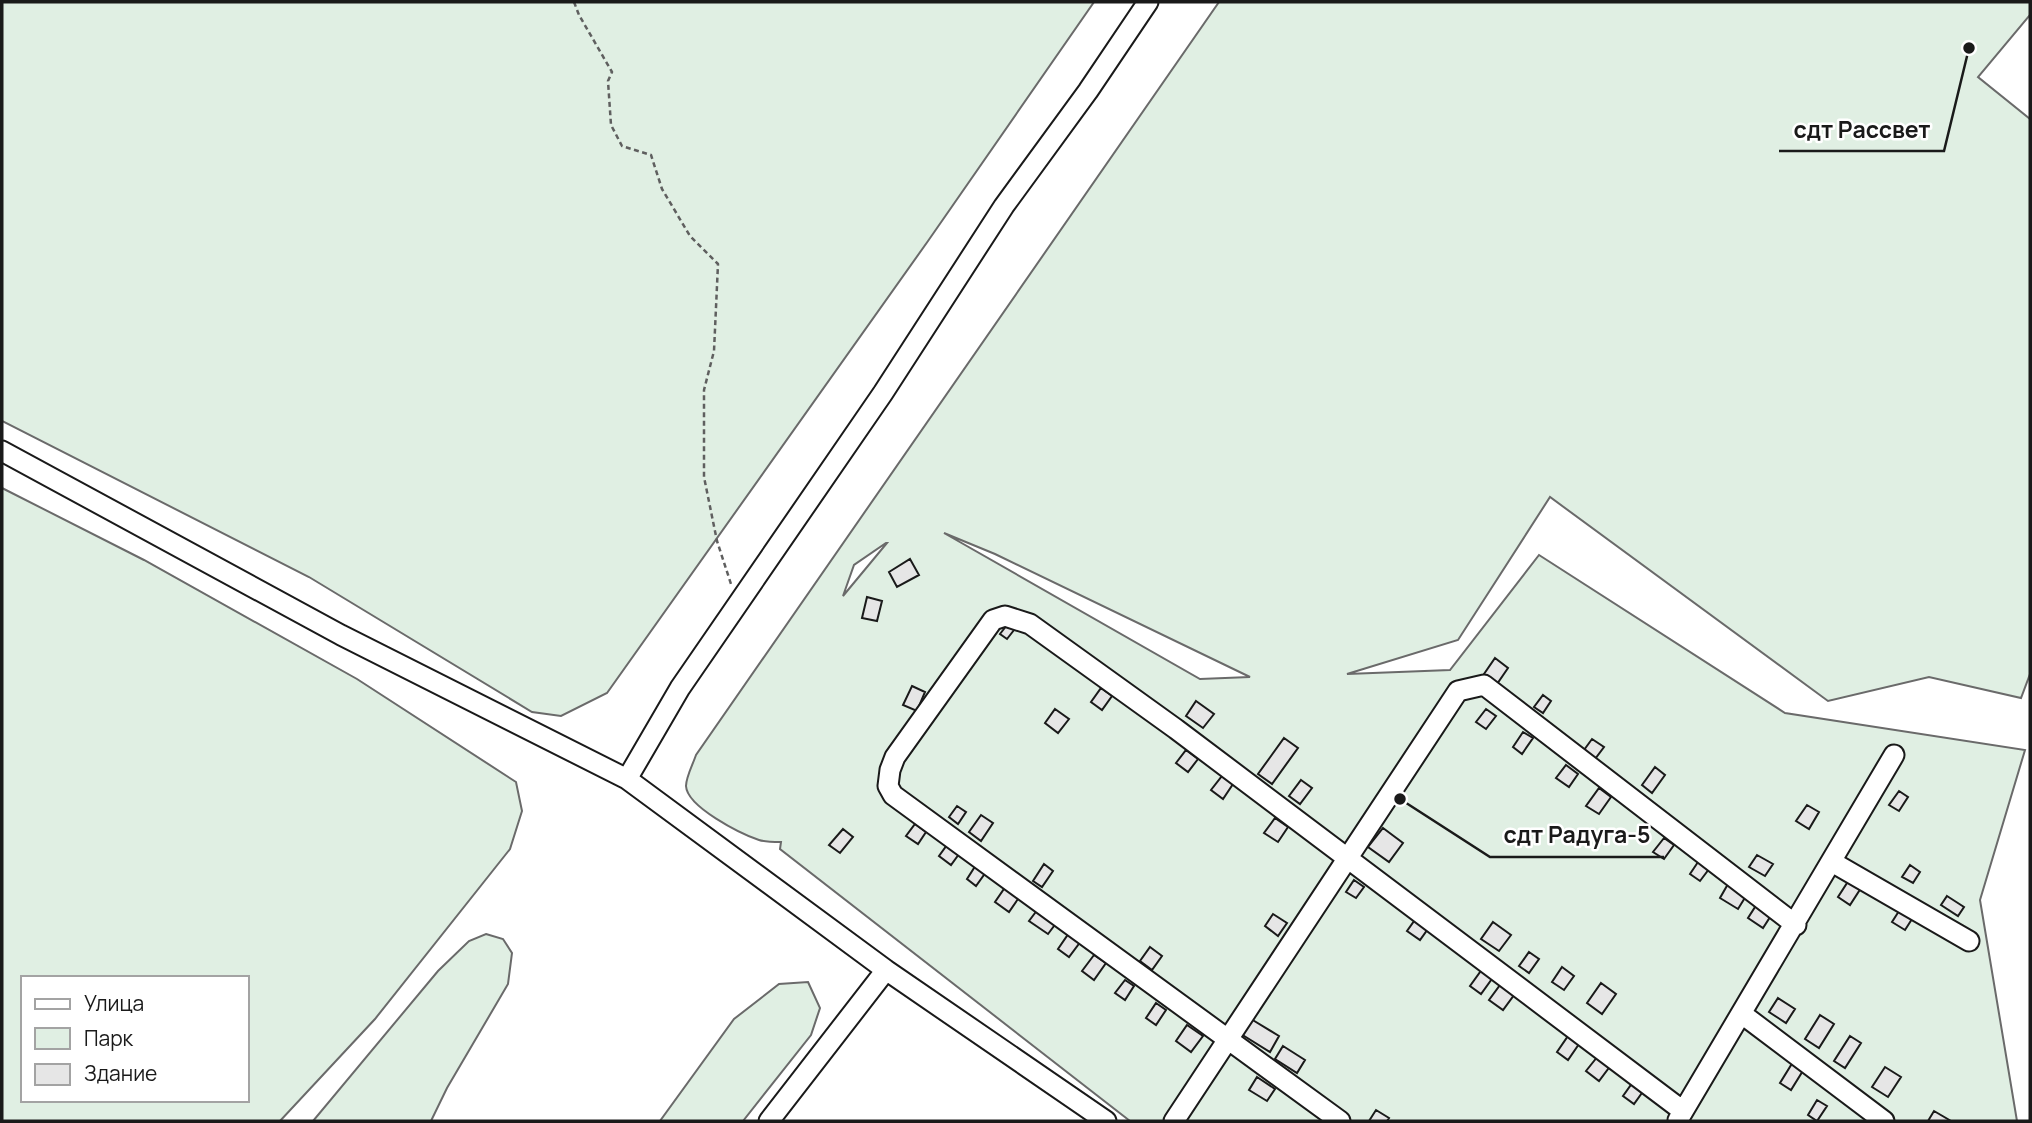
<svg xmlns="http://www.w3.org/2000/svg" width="2032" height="1123" viewBox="0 0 2032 1123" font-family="Manrope,sans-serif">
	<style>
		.green { fill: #e0efe3; stroke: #6a6a6a; stroke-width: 2; fill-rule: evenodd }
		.building { fill: #e6e6e6; stroke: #1a1a1a; stroke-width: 2 }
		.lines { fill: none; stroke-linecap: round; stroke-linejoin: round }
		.minor-casing { stroke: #1a1a1a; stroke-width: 23 }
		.path { stroke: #5f5f5f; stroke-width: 2.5; stroke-dasharray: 5 3.5; stroke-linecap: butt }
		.minor { stroke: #fff; stroke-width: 19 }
		.leader { fill: none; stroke: #1a1a1a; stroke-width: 2.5 }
		.callout-dot { fill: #1a1a1a; stroke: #fff; stroke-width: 2.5 }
		.callout-label { font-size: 23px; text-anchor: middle; font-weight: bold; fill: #1a1a1a; stroke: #fff; stroke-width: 5; stroke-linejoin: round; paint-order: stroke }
	</style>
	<rect width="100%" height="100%" fill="#fff"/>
	<path class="green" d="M2,2H1094L928,241L607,693L561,716L532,712L309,577L2,421Z
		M1219,2H2030V15L1978,77L2030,119V674L2021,698L1929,677L1828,701L1550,497L1458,640L1347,674L1450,670L1539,555L1785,713L2025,750L1980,900L2017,1121H1130L780,849L781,842C774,842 765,842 759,840C741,834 687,807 686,786C686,777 693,764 696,755ZM944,533L995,554L1250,677L1200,679ZM886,543H887L843,596L854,565Z
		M2,488L144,560L357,679L516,782L522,811L510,849L375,1019L280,1121H2ZM23,978H247V1100H23Z
		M486,934L503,939L512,953L508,984L447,1088L431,1121H313L438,971L469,941Z
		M808,982L820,1008L811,1035L743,1121H660L734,1019L779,984Z"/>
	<path class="building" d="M910,559L919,575L897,587L889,572Z
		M867,597L882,601L877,621L862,618Z
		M1007,625L1014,630L1007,639L1000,634Z
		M1495,658L1508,668L1497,684L1484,674Z
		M912,686L925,692L917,711L903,705Z
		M1101,688L1112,696L1102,710L1091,702Z
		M1543,695L1551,701L1543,713L1534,707Z
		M1196,701L1214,714L1203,728L1186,716Z
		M1055,709L1069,719L1058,733L1045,723Z
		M1486,709L1496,716L1486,729L1476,722Z
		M1523,732L1533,738L1522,754L1513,747Z
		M1284,738L1298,748L1272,784L1258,774Z
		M1592,739L1604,747L1595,759L1584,750Z
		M1186,750L1198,759L1188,772L1176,763Z
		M1566,765L1578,774L1569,787L1556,778Z
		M1655,767L1665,775L1652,793L1642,785Z
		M1222,776L1233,784L1223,799L1211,790Z
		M1301,780L1312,788L1300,804L1289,796Z
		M1599,788L1611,797L1599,814L1586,806Z
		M1899,791L1908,797L1899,811L1889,805Z
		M1807,805L1819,812L1809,829L1796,821Z
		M957,806L966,812L958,824L949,817Z
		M981,815L993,823L981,841L969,832Z
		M1275,818L1288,827L1278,842L1264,833Z
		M915,824L926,832L918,844L906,836Z
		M1383,828L1403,843L1389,862L1368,847Z
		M843,829L853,837L840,853L829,845Z
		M1664,838L1674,845L1664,859L1653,852Z
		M947,845L959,854L951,865L939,856Z
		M1757,855L1773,864L1765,876L1749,867Z
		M1698,862L1709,869L1700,881L1690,874Z
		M1044,864L1053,871L1042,887L1033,881Z
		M976,865L986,872L976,886L967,879Z
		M1910,865L1920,872L1913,883L1902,877Z
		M1354,880L1364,887L1356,898L1346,892Z
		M1849,880L1861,888L1850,905L1838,897Z
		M1728,884L1746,896L1738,909L1720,898Z
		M1006,886L1020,896L1009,912L995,902Z
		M1947,896L1964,907L1958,916L1941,905Z
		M1757,904L1772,914L1763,928L1748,918Z
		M1038,909L1057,922L1048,934L1029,921Z
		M1899,911L1912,919L1905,930L1892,922Z
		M1273,914L1287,923L1278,936L1265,926Z
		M1417,917L1430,926L1420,940L1407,931Z
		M1493,922L1511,935L1499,951L1481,939Z
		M1069,933L1081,941L1069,957L1058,949Z
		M1150,947L1162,956L1152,970L1140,961Z
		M1529,952L1539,959L1529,973L1519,966Z
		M1094,955L1106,963L1094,980L1082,971Z
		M1562,967L1574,976L1564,990L1552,982Z
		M1483,968L1494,976L1481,994L1470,986Z
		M1125,980L1134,986L1125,1000L1115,993Z
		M1503,981L1517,991L1503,1010L1489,1000Z
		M1601,983L1616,994L1602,1014L1587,1003Z
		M1778,998L1795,1009L1786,1023L1769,1012Z
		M1156,1003L1166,1010L1156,1025L1146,1018Z
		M1820,1015L1834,1024L1819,1048L1805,1039Z
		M1251,1019L1279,1036L1270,1052L1241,1034Z
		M1187,1025L1203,1036L1191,1052L1176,1041Z
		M1568,1036L1579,1044L1568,1060L1557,1052Z
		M1850,1036L1861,1043L1845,1068L1834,1061Z
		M1283,1046L1305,1060L1297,1073L1275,1059Z
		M1598,1056L1611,1065L1599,1081L1586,1071Z
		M1793,1062L1804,1069L1791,1090L1780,1083Z
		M1885,1067L1901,1077L1888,1097L1872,1087Z
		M1257,1077L1275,1089L1267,1101L1249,1090Z
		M1633,1082L1644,1090L1634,1104L1623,1096Z
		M1817,1100L1827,1106L1817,1121L1808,1115Z
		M1376,1110L1389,1118L1387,1121H1369Z
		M1934,1111L1951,1121H1928Z"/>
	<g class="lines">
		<g class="minor-casing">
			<path id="minor" d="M2,451L341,635L627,779L886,970L1106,1121
				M627,779L680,688L883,393L1004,206L1088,91L1148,2
				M1832,862L1969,941
				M1742,1014L1884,1121
				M1678,1120L1894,755
				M769,1121L886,970
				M1174,1121L1458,691L1484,685L1796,925
				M1340,1121L893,795L888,786L890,770L895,757L993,620L1005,616L1030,624L1176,729L1683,1111"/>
		</g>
		<path class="path" d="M574,2L579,15L612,72L608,81L611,125L622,146L651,155L662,189L690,236L718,264L714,351L704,390V477L717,541L731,584"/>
		<use href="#minor" class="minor"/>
	</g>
	<path class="leader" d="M1969 48L1944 151H1779M1400 799L1490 857H1664"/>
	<g class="callout-dot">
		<circle cx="1969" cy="48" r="7"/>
		<circle cx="1400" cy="799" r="7"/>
	</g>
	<g class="callout-label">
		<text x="1862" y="138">сдт Рассвет</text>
		<text x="1577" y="843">сдт Радуга-5</text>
	</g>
	<rect width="2032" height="1123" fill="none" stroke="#1a1a1a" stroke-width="7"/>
	<rect x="21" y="976" width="228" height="126" fill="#ffffff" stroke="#a3a3a3" stroke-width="2"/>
	<rect x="35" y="999" width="35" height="10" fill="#ffffff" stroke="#a3a3a3" stroke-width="2"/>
	<text x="84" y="1011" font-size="21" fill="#1a1a1a">Улица</text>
	<rect x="35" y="1028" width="35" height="21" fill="#e0efe3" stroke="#a3a3a3" stroke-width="2"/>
	<text x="84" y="1046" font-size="21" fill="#1a1a1a">Парк</text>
	<rect x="35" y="1064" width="35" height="21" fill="#e6e6e6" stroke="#a3a3a3" stroke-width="2"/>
	<text x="84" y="1081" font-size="21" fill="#1a1a1a">Здание</text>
</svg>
